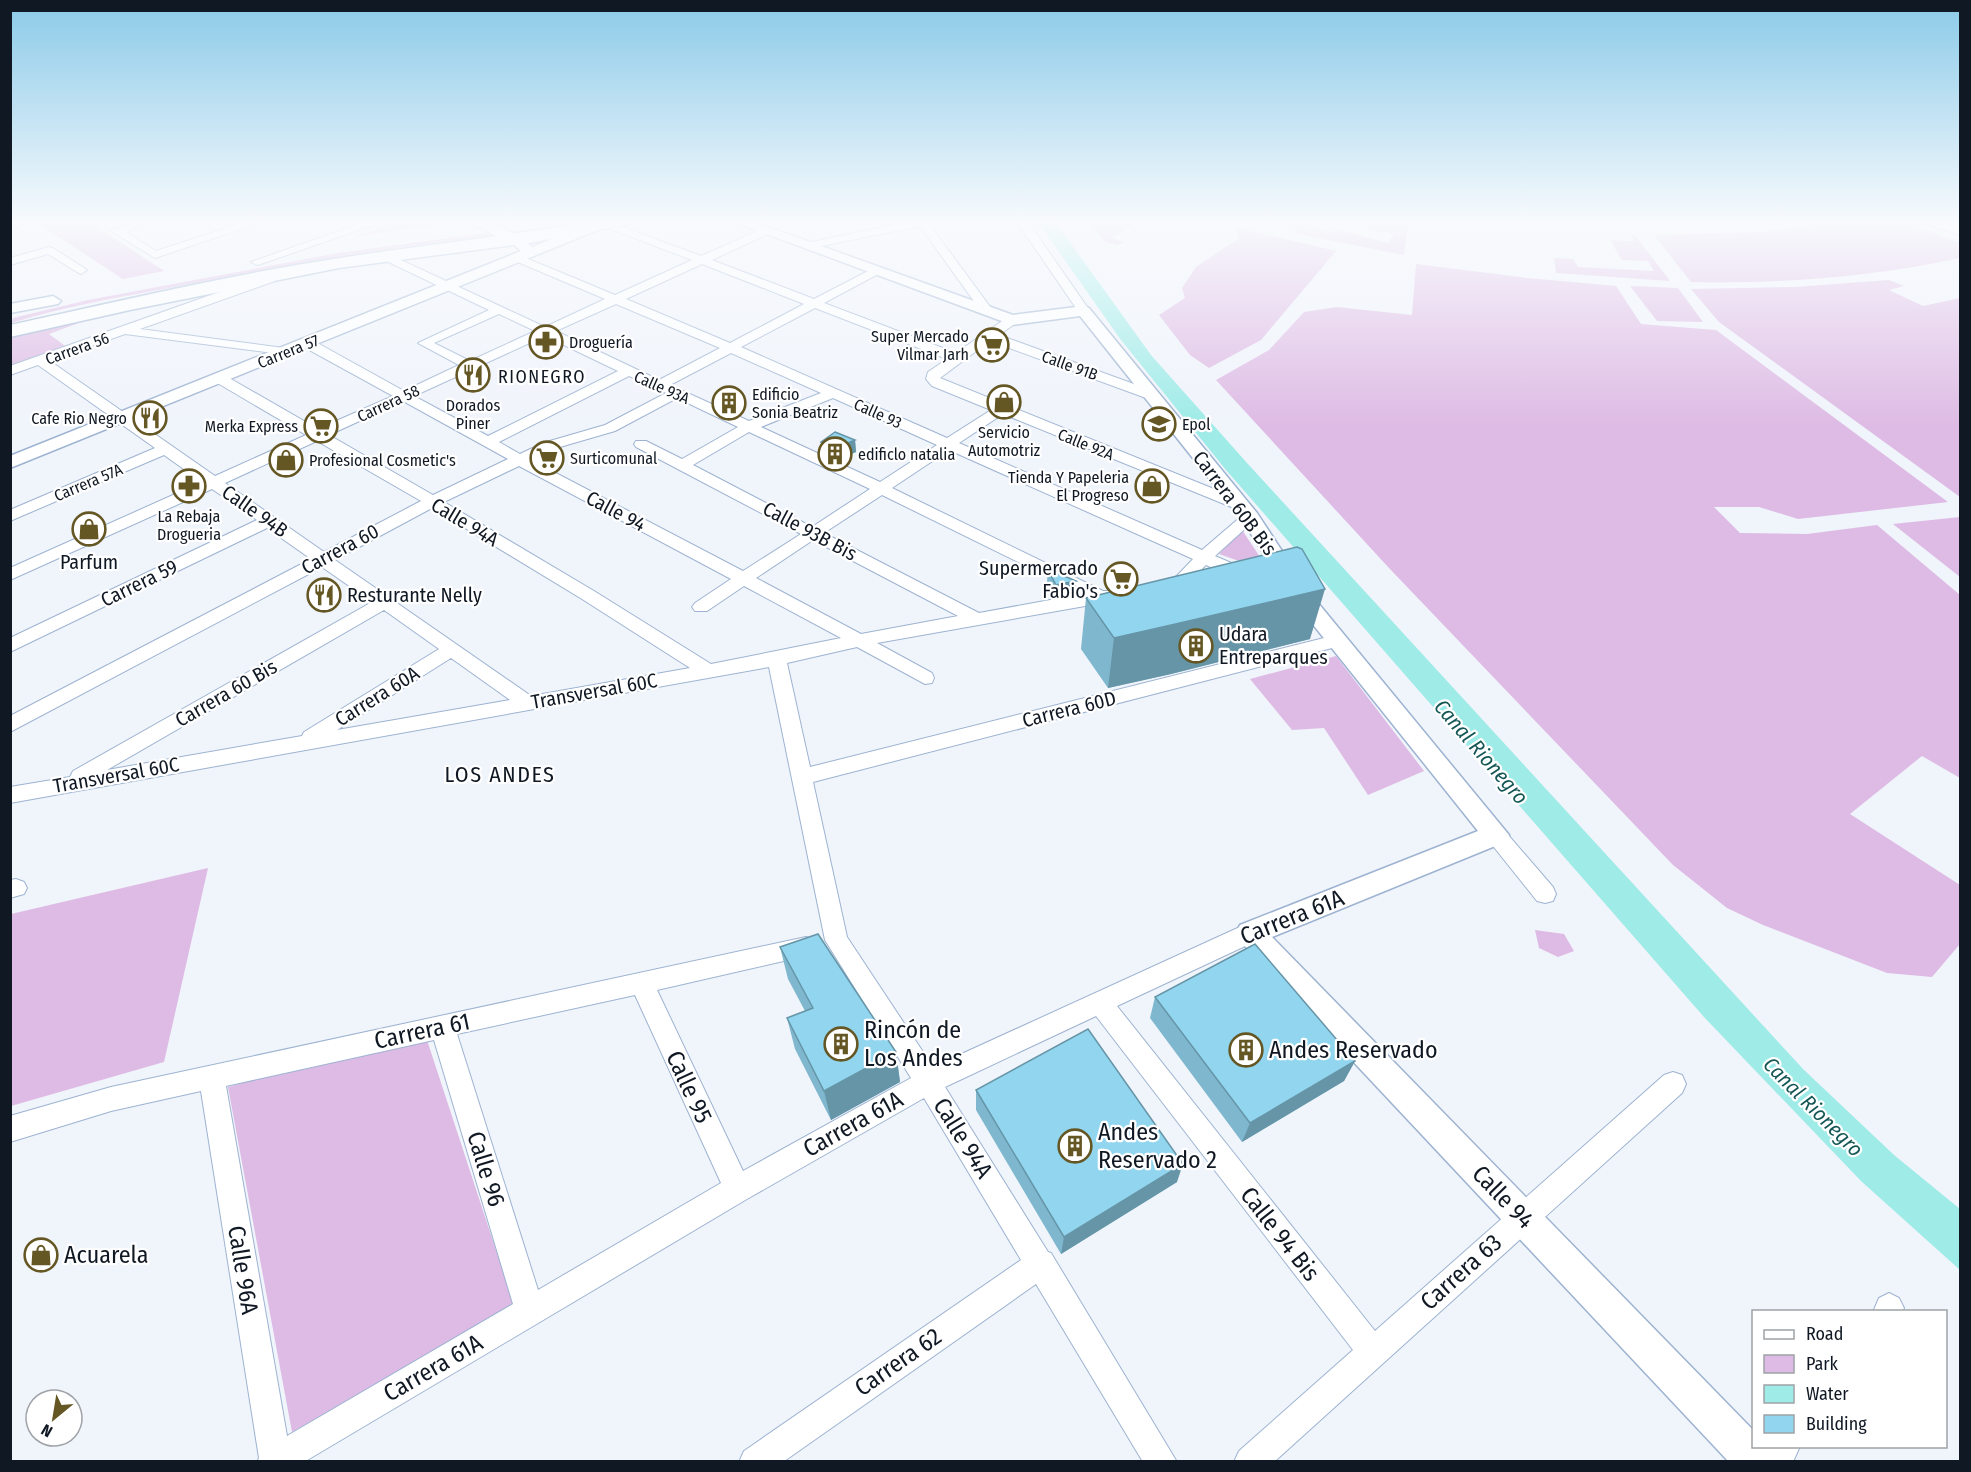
<svg xmlns="http://www.w3.org/2000/svg" width="1971" height="1472" viewBox="0 0 1971 1472" font-family="'Fira Sans Condensed',sans-serif">
	<style>
		.green { fill: #debbe4 }
		.water { fill: #9eebe7 }
		.lines { fill: none; stroke-linecap: round; stroke-linejoin: round }
		.minor-casing { stroke: #9db3d1; stroke-width: 2 }
		.tertiary-casing { stroke: #9db3d1; stroke-width: 3 }
		.primary-casing { stroke: #9db3d1; stroke-width: 3 }
		.trunk-casing { stroke: #9db3d1; stroke-width: 2 }
		.minor { fill: #fff; fill-rule: evenodd }
		.tertiary { fill: #fff; fill-rule: evenodd }
		.primary { fill: #fff; fill-rule: evenodd }
		.trunk { fill: #fff; fill-rule: evenodd }
		.wall { fill: #7eb7ce }
		.shaded-wall { fill: #6695a7 }
		.building { fill: #92d5ef; stroke: #6695a7; stroke-width: 1.5 }
		.labels { text-anchor: middle; stroke-width: 4.5; stroke-linejoin: round; paint-order: stroke }
		.far-poi-label { font-size: 16px; fill: #101823; stroke: #fff; text-anchor: start }
		.far-street-label { font-size: 16px; fill: #101823; stroke: #fff }
		.far-neighbourhood-label { font-size: 18px; letter-spacing: 1.5px; fill: #101823; stroke: #fff }
		.street-label { font-size: 20px; fill: #101823; stroke: #fff }
		.poi-label { font-size: 20px; fill: #101823; stroke: #fff; text-anchor: start }
		.water-label { font-size: 21px; font-style: italic; fill: #155755; stroke: #fff }
		.quarter-label { font-size: 22px; letter-spacing: 1.5px; fill: #101823; stroke: #fff }
		.near-street-label { font-size: 24px; fill: #101823; stroke: #fff }
		.near-poi-label { font-size: 24px; fill: #101823; stroke: #fff; text-anchor: start }
	</style>
	<rect width="100%" height="100%" fill="#f0f4fb"/>
	<path class="green" d="M31,219H85L164,271L123,279Z
		M404,219H451L457,222L357,236Z
		M1087,219H1114L1133,225L1112,238L1124,242L1118,245L1105,242Z
		M1305,219H1311L1306,226L1335,232L1338,229L1388,243L1394,234L1366,229L1372,219H1409L1404,255L1297,234L1294,229Z
		M1866,219H1898L1960,243V258C1872,277 1781,284 1691,282L1654,235L1763,232Z
		M1235,227L1336,251L1261,340L1209,368L1190,355L1159,315L1185,298L1182,288L1196,267L1239,238Z
		M486,233L490,236C389,247 289,265 189,284C129,296 68,305 11,323L13,318L88,300L338,253Z
		M1631,235H1635L1670,281L1556,273L1554,258L1573,259L1578,267L1654,271L1648,261L1622,260L1610,240L1634,241Z
		M1416,264L1527,278L1616,286L1641,324L1716,330L1948,502L1798,519L1759,507H1714L1740,533L1807,534L1877,525L1960,595V778L1922,756L1850,814L1960,885V944L1932,977L1887,973L1763,925L1727,908L1673,865L1389,568L1216,380L1269,350L1304,312L1337,307L1412,315Z
		M1889,280L1904,286L1889,290L1923,306L1960,298V497L1719,322L1691,289L1795,287Z
		M1630,286L1678,288L1703,322L1657,321Z
		M106,313L49,334L68,348L11,368V337Z
		M1960,517V577L1893,524Z
		M1242,530L1270,572L1219,554Z
		M1336,656L1424,771L1368,795L1324,728L1292,730L1250,679Z
		M208,868L164,1062L11,1106V914Z
		M1535,930L1564,934L1574,951L1558,957L1539,948Z
		M425,1034L515,1308L292,1432L228,1087Z"/>
	<path class="water" d="M1036,219H1053L1151,355L1247,463L1803,1069L1894,1155L1960,1209V1270L1861,1181L1704,1017L1226,470L1121,340Z"/>
	<g class="lines">
		<g class="minor-casing">
			<path id="minor" d="M20,219H38L10,229V222Z
				M142,219H159L126,232L156,251L254,219H271L155,258L111,231Z
				M373,219H390L261,264L257,265L251,262Z
				M497,219H513L486,230L481,227Z
				M921,219H943L929,224L991,308L993,311L991,314H983L920,226L807,249L801,246L807,243Z
				M1015,219H1026L1090,311L1088,314H1080Z
				M612,223L701,256L762,229H770V233L712,260L814,299L872,269H880V273L824,303L956,353L1008,317H1016L1018,320L1016,323L999,335L1156,392L1158,395L1151,399L1146,398L990,341L940,378L1246,502L1248,505L1240,510L1234,508L1003,414L959,443L1202,550L1244,514L1250,512L1258,517L1215,556L1243,568L1245,572L1243,576H1231L1206,565C1196,574 1186,592 1171,588L1169,584L1193,559L949,450L892,488L1103,591H1117L1120,595L1117,599L1102,603L877,643L932,673L934,678L932,683L925,684L857,647L787,663L810,767L1336,635L1342,637L1345,641L1342,645L1336,647L813,782L847,937L933,1067L1242,926L1250,923L1258,926L1261,933L1258,940L1117,1006L1375,1331L1664,1075L1673,1072L1682,1075L1686,1084L1682,1093L1274,1462H1234L1239,1451L1353,1350L1096,1016L945,1087L1048,1252L1051,1253L1177,1462H1143L1036,1284L783,1462H739L744,1451L1021,1260L924,1098L747,1199L304,1462H257L259,1458L201,1091L111,1111L10,1142V1116L111,1087L806,937L814,940L818,947L814,954L657,990L743,1171L911,1078L825,940L769,667L10,803V787L70,777L73,771L372,602L322,567L10,732V716L311,559L267,528L10,652V638L257,520L212,489L10,580V568L202,482L164,455L10,521V510L155,448L38,365L10,375V366L267,275H275V281L140,329L284,348L291,352L289,355L125,334L50,361L215,476L306,435L214,381L212,378L214,375H224L318,429L393,396L302,346L301,343L302,340H312L404,391L459,365L418,343L489,310L380,258V254H388L545,327L605,299L513,260V256H521L615,295L692,260L608,228L607,226ZM702,264L804,304L730,343L626,299ZM616,304L720,348L659,380L556,331ZM815,308L947,359L928,372L926,379L932,386L991,410L947,438L741,347ZM499,314L535,331L470,361L434,343ZM545,336L618,371L488,436L414,396ZM731,353L821,393L749,421L670,385ZM629,376L666,393L605,425L543,443L520,454L499,442ZM677,398L738,427L682,459L646,441H636L634,444L636,447L801,534L743,571L531,460L553,449L615,431ZM833,398L937,445L880,482L761,427ZM403,401L508,459L433,495L329,435ZM749,432L870,489L812,527L693,465ZM317,441L421,501L324,552L225,483ZM519,466L731,579L695,603L692,607L695,611H707L744,586L841,638L711,664L594,591L444,502ZM882,495L1083,594L979,613L824,533ZM432,508L582,599L690,668L531,696L335,560ZM813,540L958,616L861,634L756,578ZM384,610L439,649L304,732L302,736L107,770ZM451,658L510,700L337,730ZM635,995L721,1183L538,1290L457,1034ZM434,1040L513,1304L287,1436L226,1086Z
				M49,247L53,248L87,270L81,274L77,272L48,254L10,265V258Z
				M1496,827L1503,829L1553,887L1556,894L1553,901L1545,903L1537,901L1489,841L1485,835L1489,829Z
				M16,879L24,882L27,888L24,894L10,898V880Z
				M1889,1293L1899,1298L1904,1308L1902,1312H1873L1879,1298Z
				M1766,1446H1800L1793,1462H1758Z"/>
		</g>
		<g class="tertiary-casing">
			<path id="tertiary" d="M462,219C486,219 514,230 532,247L593,222L598,221L605,225L603,228L10,468V456L521,251L514,245Z
				M726,219H746L1013,315L1084,306L1089,308L1257,513L1309,592L1509,835L1505,842L1272,937L1754,1431V1446H1768L1775,1462H1729L1240,941L1236,933L1240,925L1478,831L1295,602L1242,520L1080,316L1012,325L1007,323Z
				M53,296L61,301L58,304L10,313V304Z"/>
		</g>
		<g class="primary-casing">
			<path id="primary" d="M601,219H637L629,224L529,243L339,268L130,310L10,337V325C120,301 229,275 340,258C427,244 514,236 601,219Z"/>
		</g>
		<g class="trunk-casing">
			<path id="trunk" d="M1921,219H1947L1960,224V235L1924,223Z"/>
		</g>
		<use href="#minor" class="minor"/>
		<use href="#tertiary" class="tertiary"/>
		<use href="#primary" class="primary"/>
		<use href="#trunk" class="trunk"/>
	</g>
	<path class="wall" d="M855,440L856,452L837,460L822,453L821,442Z
		M1048,570L1076,581L1075,593L1055,597L1047,582Z
		M1086,598L1310,639L1171,674L1108,688L1081,649Z
		M780,947L896,1052L900,1082L831,1120L795,1049L787,1018L805,1011L788,979Z
		M1155,997L1355,1061L1344,1081L1242,1142L1150,1018Z
		M976,1090L1177,1182L1061,1254L976,1110Z"/>
	<path class="shaded-wall" d="M855,440L856,452L837,460L836,448Z
		M1076,581L1075,593L1055,597L1056,585Z
		M1325,589L1310,639L1171,674L1108,688L1114,638Z
		M896,1052L900,1082L831,1120L824,1091Z
		M1355,1061L1344,1081L1242,1142L1250,1123Z
		M1183,1164L1177,1182L1061,1254L1064,1237Z"/>
	<path class="building" d="M835,432L855,440L836,448L821,442Z
		M1297,547L1302,549L1325,589L1180,623L1114,638L1086,598Z
		M1048,570L1069,578L1076,581L1056,585Z
		M818,934L896,1052L824,1091L787,1018L813,1008L780,947Z
		M1255,944L1355,1061L1250,1123L1155,997Z
		M1088,1029L1183,1164L1064,1237L976,1090Z"/>
	<linearGradient id="sky" x2="0" y2="1"><stop stop-color="#8acae8"/><stop offset="0.52" stop-color="#f8fafd"/><stop offset="1" stop-color="#f8fafd" stop-opacity="0"/></linearGradient>
	<rect width="1971" height="425" fill="url(#sky)"/>
	<defs>
		<g id="pharmacy-ring" transform="scale(1.725)"><circle r="9.5" fill="#fff" stroke="#655724" stroke-width="1.5"/><path d="M-2-6h4v4h4v4h-4v4h-4v-4h-4v-4h4Z" fill="#655724"/></g>
		<g id="supermarket-ring" transform="scale(1.725)"><circle r="9.5" fill="#fff" stroke="#655724" stroke-width="1.5"/><path d="M-6-5.5h2.5l.6 2H6L4.5 2H-2.5L-4.4-4H-6ZM-1.5 3.2a1.3 1.3 0 1 0 .1 0ZM3 3.2a1.3 1.3 0 1 0 .1 0Z" fill="#655724"/></g>
		<g id="restaurant-ring" transform="scale(1.725)"><circle r="9.5" fill="#fff" stroke="#655724" stroke-width="1.5"/><path d="M-5-6h1v4h1v-4h1v4h1v-4h1v5L-1.5 .5V6h-2V.5L-5-1ZM5-6V6H3V1.5H1.5Q1.5-4 5-6Z" fill="#655724"/></g>
		<g id="shop-ring" transform="scale(1.725)"><circle r="9.5" fill="#fff" stroke="#655724" stroke-width="1.5"/><path d="M-5-2.5h2.3a2.7 3.5 0 0 1 5.4 0H5L5.5 6h-11ZM-1.5-2.5h3a1.5 2.3 0 0 0-3 0Z" fill="#655724"/></g>
		<g id="building-ring" transform="scale(1.725)"><circle r="9.5" fill="#fff" stroke="#655724" stroke-width="1.5"/><path d="M-4-6H4V6H1V3H-1V6H-4ZM-2.5-4.3h1.7v1.8h-1.7ZM.8-4.3h1.7v1.8H.8ZM-2.5-1h1.7V.8h-1.7ZM.8-1h1.7V.8H.8Z" fill="#655724"/></g>
		<g id="school-ring" transform="scale(1.725)"><circle r="9.5" fill="#fff" stroke="#655724" stroke-width="1.5"/><path d="M0-5L7-2L0 1L-7-2ZM-4 1L0 2.5L4 1V4Q0 6-4 4Z" fill="#655724"/></g>
	</defs>
	<g fill-rule="evenodd">
		<use href="#pharmacy-ring" x="546" y="342"/>
		<use href="#supermarket-ring" x="992" y="345"/>
		<use href="#restaurant-ring" x="473" y="375"/>
		<use href="#shop-ring" x="1004" y="402"/>
		<use href="#building-ring" x="729" y="403"/>
		<use href="#restaurant-ring" x="150" y="418"/>
		<use href="#school-ring" x="1159" y="424"/>
		<use href="#supermarket-ring" x="321" y="426"/>
		<use href="#building-ring" x="835" y="454"/>
		<use href="#supermarket-ring" x="547" y="458"/>
		<use href="#shop-ring" x="286" y="460"/>
		<use href="#pharmacy-ring" x="189" y="486"/>
		<use href="#shop-ring" x="1152" y="486"/>
		<use href="#shop-ring" x="89" y="529"/>
		<use href="#supermarket-ring" x="1121" y="579"/>
		<use href="#restaurant-ring" x="324" y="595"/>
		<use href="#building-ring" x="1196" y="646"/>
		<use href="#building-ring" x="841" y="1044"/>
		<use href="#building-ring" x="1246" y="1050"/>
		<use href="#building-ring" x="1075" y="1146"/>
		<use href="#shop-ring" x="41" y="1255"/>
	</g>
	<g class="labels">
		<g class="far-poi-label">
			<text x="969" y="342" text-anchor="end">Super Mercado<tspan x="969" dy="18">Vilmar Jarh</tspan></text>
			<text x="569" y="348">Droguería</text>
			<text x="752" y="400">Edificio<tspan x="752" dy="18">Sonia Beatriz</tspan></text>
			<text x="473" y="411" text-anchor="middle">Dorados<tspan x="473" dy="18">Piner</tspan></text>
			<text x="127" y="424" text-anchor="end">Cafe Rio Negro</text>
			<text x="1182" y="430">Epol</text>
			<text x="298" y="432" text-anchor="end">Merka Express</text>
			<text x="1004" y="438" text-anchor="middle">Servicio<tspan x="1004" dy="18">Automotriz</tspan></text>
			<text x="858" y="460">edificlo natalia</text>
			<text x="570" y="464">Surticomunal</text>
			<text x="309" y="466">Profesional Cosmetic's</text>
			<text x="1129" y="483" text-anchor="end">Tienda Y Papeleria<tspan x="1129" dy="18">El Progreso</tspan></text>
			<text x="189" y="522" text-anchor="middle">La Rebaja<tspan x="189" dy="18">Drogueria</tspan></text>
		</g>
		<g class="far-street-label">
			<text transform="translate(77 348) rotate(-20)" y="6">Carrera 56</text>
			<text transform="translate(288 351) rotate(-22)" y="6">Carrera 57</text>
			<text transform="translate(1070 365) rotate(20)" y="6">Calle 91B</text>
			<text transform="translate(662 387) rotate(24)" y="6">Calle 93A</text>
			<text transform="translate(388 403) rotate(-25)" y="6">Carrera 58</text>
			<text transform="translate(878 413) rotate(24)" y="6">Calle 93</text>
			<text transform="translate(1086 444) rotate(22)" y="6">Calle 92A</text>
			<text transform="translate(88 482) rotate(-23)" y="6">Carrera 57A</text>
		</g>
		<g class="far-neighbourhood-label">
			<text x="542" y="383">RIONEGRO</text>
		</g>
		<g class="street-label">
			<text transform="translate(1235 503) rotate(53)" y="7">Carrera 60B Bis</text>
			<text transform="translate(255 511) rotate(35)" y="7">Calle 94B</text>
			<text transform="translate(616 511) rotate(28)" y="7">Calle 94</text>
			<text transform="translate(465 522) rotate(31)" y="7">Calle 94A</text>
			<text transform="translate(810 531) rotate(28)" y="7">Calle 93B Bis</text>
			<text transform="translate(340 549) rotate(-28)" y="7">Carrera 60</text>
			<text transform="translate(139 583) rotate(-26)" y="7">Carrera 59</text>
			<text transform="translate(594 691) rotate(-10)" y="7">Transversal 60C</text>
			<text transform="translate(226 693) rotate(-30)" y="7">Carrera 60 Bis</text>
			<text transform="translate(377 696) rotate(-32)" y="7">Carrera 60A</text>
			<text transform="translate(1069 709) rotate(-14)" y="7">Carrera 60D</text>
			<text transform="translate(116 775) rotate(-10)" y="7">Transversal 60C</text>
		</g>
		<g class="poi-label">
			<text x="89" y="569" text-anchor="middle">Parfum</text>
			<text x="1098" y="575" text-anchor="end">Supermercado<tspan x="1098" dy="23">Fabio's</tspan></text>
			<text x="347" y="602">Resturante Nelly</text>
			<text x="1219" y="641">Udara<tspan x="1219" dy="23">Entreparques</tspan></text>
		</g>
		<g class="water-label">
			<text transform="translate(1481 752) rotate(49)" y="7">Canal Rionegro</text>
			<text transform="translate(1813 1107) rotate(45)" y="7">Canal Rionegro</text>
		</g>
		<g class="quarter-label">
			<text x="500" y="782">LOS ANDES</text>
		</g>
		<g class="near-street-label">
			<text transform="translate(1292 917) rotate(-22)" y="8">Carrera 61A</text>
			<text transform="translate(422 1031) rotate(-12)" y="8">Carrera 61</text>
			<text transform="translate(689 1087) rotate(65)" y="8">Calle 95</text>
			<text transform="translate(853 1124) rotate(-29)" y="8">Carrera 61A</text>
			<text transform="translate(963 1138) rotate(58)" y="8">Calle 94A</text>
			<text transform="translate(486 1169) rotate(73)" y="8">Calle 96</text>
			<text transform="translate(1503 1197) rotate(46)" y="8">Calle 94</text>
			<text transform="translate(1280 1234) rotate(52)" y="8">Calle 94 Bis</text>
			<text transform="translate(243 1270) rotate(81)" y="8">Calle 96A</text>
			<text transform="translate(1461 1272) rotate(-42)" y="8">Carrera 63</text>
			<text transform="translate(898 1362) rotate(-35)" y="8">Carrera 62</text>
			<text transform="translate(433 1368) rotate(-30)" y="8">Carrera 61A</text>
		</g>
		<g class="near-poi-label">
			<text x="864" y="1038">Rincón de<tspan x="864" dy="28">Los Andes</tspan></text>
			<text x="1269" y="1058">Andes Reservado</text>
			<text x="1098" y="1140">Andes<tspan x="1098" dy="28">Reservado 2</tspan></text>
			<text x="64" y="1263">Acuarela</text>
		</g>
	</g>
	<rect width="1971" height="1472" fill="none" stroke="#101823" stroke-width="24"/>
	<rect x="1752" y="1310" width="195" height="138" fill="#ffffff" stroke="#9fa3a7" stroke-width="1.5"/>
	<rect x="1764" y="1330" width="30" height="9" fill="#ffffff" stroke="#9fa3a7" stroke-width="1.5"/>
	<text x="1806" y="1340" font-size="18" fill="#101823">Road</text>
	<rect x="1764" y="1355" width="30" height="18" fill="#debbe4" stroke="#9fa3a7" stroke-width="1.5"/>
	<text x="1806" y="1370" font-size="18" fill="#101823">Park</text>
	<rect x="1764" y="1385" width="30" height="18" fill="#9eebe7" stroke="#9fa3a7" stroke-width="1.5"/>
	<text x="1806" y="1400" font-size="18" fill="#101823">Water</text>
	<rect x="1764" y="1415" width="30" height="18" fill="#92d5ef" stroke="#9fa3a7" stroke-width="1.5"/>
	<text x="1806" y="1430" font-size="18" fill="#101823">Building</text>
	<g transform="translate(54 1418) rotate(210)"><circle r="28" fill="#ffffff" stroke="#9fa3a7" stroke-width="1.5"/>
	<path d="M0-4.5L10 22L0 15L-10 22Z" fill="#655724"/>
	<text y="-9" font-size="16" font-weight="bold" text-anchor="middle" fill="#101823">N</text>
	</g>
</svg>
